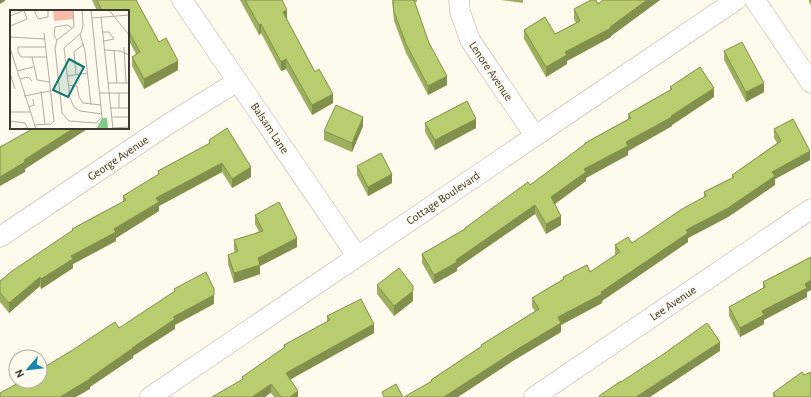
<svg xmlns="http://www.w3.org/2000/svg" width="811" height="397" viewBox="0 0 811 397" font-family="'Alegreya Sans',sans-serif">
	<style>
		.lines { fill: none; stroke-linecap: round; stroke-linejoin: round }
		.minor-casing { stroke: #b8b19d; stroke-width: 21 }
		.minor { stroke: #fff; stroke-width: 20 }
		.wall { fill: #9eb05f }
		.shaded-wall { fill: #81904d }
		.building { fill: #b8cd6e; stroke: #81904d }
		.labels { text-anchor: middle; stroke-width: 4; stroke-linejoin: round; paint-order: stroke }
		.street-label { font-size: 12px; fill: #3b3930; stroke: #fefaed }
		.inset-road { fill: none; stroke: #b0ada1; stroke-width: 1 }
		.view { fill: #0f766e; fill-opacity: 0.15; stroke: #0f766e; stroke-width: 2 }
		.inset-edge { fill: none; stroke: #3b3930; stroke-width: 2 }
	</style>
	<rect width="100%" height="100%" fill="#fefaed"/>
	<g class="lines">
		<g class="minor-casing">
			<path id="minor" d="M182,0L357,256
				M459,0L460,12L470,40L535,136
				M755,0L811,83
				M0,237L167,125L238,81
				M150,397L736,0
				M534,397L811,209"/>
		</g>
		<use href="#minor" class="minor"/>
	</g>
	<path class="wall" d="M92,0H136L159,42L178,70L144,89L132,66V57L136,54L128,39V11H97Z
		M240,0H282L287,19V20L315,72L333,103L312,115L286,69L281,71L261,33L259,35Z
		M392,0H417V2H414L429,43L447,85L428,95L406,53L394,21Z
		M501,0H523V3Z
		M603,0H660L611,36V37L567,61V64L546,77L524,39V30L555,34L576,23L574,19V9L598,4Z
		M809,0H811V5L809,2Z
		M724,51L764,92L746,102L724,60Z
		M670,87L714,97L672,125V126L628,151V155L586,178V181L554,204L561,225L546,234L535,214L457,268V271L434,284L422,263V254L465,229V228L530,185L585,145V143L628,119V114L670,90Z
		M425,123L476,128L435,150L425,132Z
		M363,126L352,152L324,140V131Z
		M774,129L810,160L775,179V185L728,217L688,238V242L602,301V303L561,325V332L516,359L431,382V380L481,347V345L535,311L532,307V298L563,279V277L590,272L615,255V245L632,243L704,198V192L732,178V175L777,143L774,138Z
		M209,140L251,177L232,188L222,172L159,206V211L116,238V241L73,264V268L41,289L40,286L9,313L0,302V281L72,231V229L123,202V196L158,175V171L209,144Z
		M357,166L392,183L368,196L357,175Z
		M255,215L297,247L260,266V274L234,283L228,264V255L235,252L234,250V240L259,232L255,224Z
		M811,257V290L807,292V297L764,320V324L740,337L729,316V307L763,289V282Z
		M377,285L413,301L394,316L377,294Z
		M327,316L374,333L290,379L298,397H274L271,393L242,380V377L284,348V345L327,322Z
		M804,375L811,397H773V393Z"/>
	<path class="shaded-wall" d="M0,0H5V1L0,4Z
		M647,0H660L611,36V37L567,61V64L546,77V67L565,52L610,27Z
		M287,10V19L283,22V12Z
		M261,24V33L259,35V25Z
		M286,59V69L281,71V62Z
		M178,61V70L144,89V79Z
		M447,76V85L428,95V86Z
		M764,83V92L746,102V92Z
		M714,88V97L672,125V126L628,151V155L586,178V181L551,207V197L584,169L626,142L671,116Z
		M333,94V103L312,115V105Z
		M363,117V126L352,152V143Z
		M476,119V128L435,150V140Z
		M74,128H89L25,169V172L0,186V177L24,160Z
		M810,151V160L775,179V185L728,217L688,238V242L602,301V303L561,325V332L516,359L458,397H444L558,317L601,292L686,230L772,172Z
		M222,163V172L159,206V211L116,238V241L73,264V268L41,289V279L71,256L114,229L156,198Z
		M251,167V177L232,188V179Z
		M392,174V183L368,196V187Z
		M535,205V214L457,268V271L434,284V275Z
		M561,216V225L546,234V224Z
		M297,238V247L260,266V274L234,283V273L258,258Z
		M40,277V286L9,313V303Z
		M811,280V290L807,292V297L764,320V324L740,337V328L762,311L805,284Z
		M413,291V301L394,316V306Z
		M214,295V304L175,325V329L133,356V358L90,387V389L76,397H60L90,378L132,348L173,317Z
		M374,324V333L286,382V373Z
		M720,342V351L650,397H636Z
		M271,384V393L265,397H252Z
		M298,391V397H290Z"/>
	<path class="building" d="M97,0H136L159,42L166,38L178,61L144,79L132,57L140,52L128,30V11H102Z
		M245,0H282L287,10L283,12L315,72L319,69L333,94L312,105L286,59L281,62L261,24L259,25Z
		M393,0H414L429,43L447,76L428,86L406,44L394,12Z
		M591,0H596L598,4L603,0H647L610,27L611,28L565,52L567,55L546,67L524,30L545,17L555,34L580,21L574,9Z
		M742,42L764,83L746,92L724,51Z
		M700,67L714,88L671,116L672,117L626,142L628,146L584,169L586,172L551,197L561,216L546,224L535,205L456,260L457,262L434,275L422,254L465,229V228L528,182L530,185L585,144V143L631,118L628,114L672,89L670,87Z
		M467,101L476,119L435,140L425,123Z
		M336,105L363,117L352,143L324,131Z
		M793,119L810,151L772,172L775,176L728,208L686,230L688,233L601,292L602,294L558,317L561,323L516,350L444,397H404L432,381L431,380L482,346L481,345L539,309L532,298L564,279L563,277L587,265L590,272L620,252L615,245L628,237L632,243L682,209L706,196L704,192L734,177L732,175L781,141L774,129Z
		M34,128H74L24,160L25,162L0,177V147Z
		M227,128L251,167L232,179L222,163L156,198L159,202L114,229L116,232L71,256L73,259L41,279L40,277L9,303L0,293V281L12,271L73,230L72,229L126,200L123,196L159,174L158,171L210,143L209,140Z
		M381,153L392,174L368,187L357,166Z
		M279,202L297,238L258,258L260,265L234,273L228,255L238,251L234,240L263,231L255,215Z
		M811,257V280L805,284L807,288L762,311L764,315L740,328L729,307L765,287L763,282Z
		M399,268L413,286V291L394,306L377,285Z
		M206,272L214,289V295L173,317L175,319L132,348H133L90,378V379L60,397H1L0,395V393L22,381H40V371L42,370L41,369L71,351L115,322L119,328L175,291L174,289Z
		M361,299L374,324L286,373L298,391L290,397H281L271,384L252,397H212L243,379L242,377L285,347L284,345L330,320L327,316Z
		M707,323L720,342L636,397H600L599,396L621,381V382L665,353Z
		M802,372L804,375L811,372V397H776L773,393Z
		M396,384L403,397H384L382,392Z"/>
	<g class="labels">
		<g class="street-label">
			<text transform="translate(491 71) rotate(56)" y="4">Lenore Avenue</text>
			<text transform="translate(270 128) rotate(56)" y="4">Balsam Lane</text>
			<text transform="translate(118 158) rotate(-34)" y="4">George Avenue</text>
			<text transform="translate(443 198) rotate(-34)" y="4">Cottage Boulevard</text>
			<text transform="translate(673 303) rotate(-34)" y="4">Lee Avenue</text>
		</g>
	</g>
	<g transform="translate(10 10)">
		<rect width="119" height="119" fill="#fefaed"/>
		<path d="M43,0H63L64,9L44,11Z" fill="#f8bba9"/>
		<path d="M92,108H97L98,119L87,118Z" fill="#7dcb87"/>
		<path class="inset-road" d="M24,0L28,9L38,7V0M63,0L64,17L47,30L45,38L52,103L59,111L86,113L92,107L81,0M72,0L73,15L71,23L54,38L60,88L64,97L70,101L92,104M99,0L119,25M0,6L15,0M91,7L103,119M82,8L119,5M0,16L17,9L14,0M93,22H99L104,29L94,31M34,23L44,111L41,114M70,24L75,41L81,95M0,27L35,29M47,30L44,26L45,17L57,15L62,18M114,37L116,73M0,38L26,119M95,40L110,41L119,45M104,40L107,73M8,42V37H36M8,42L11,47H37M22,47L27,70L40,72M7,61L23,57M0,63L5,79M66,65L64,42L74,34M57,66L78,63M10,69L18,67L22,71M98,73H119M58,75L67,76L69,87L73,93L91,95M31,81L35,114M90,83H119M109,83V98M14,86L40,81M18,97L24,95L23,89M100,98H119M0,102H21M101,107H119M0,111L15,113L18,119M24,115L41,114M102,118L119,117"/>
		<path class="view" d="M59,49L74,57L58,87L43,80Z"/>
		<rect width="119" height="119" class="inset-edge"/>
	</g>
	<g transform="translate(28 369) rotate(242)"><circle r="19" fill="#fefaed" stroke="#b0ada1"/>
	<path d="M0-3L7 15L0 10L-7 15Z" fill="#1b85ad"/>
	<text y="-6" font-size="11" font-weight="bold" text-anchor="middle" fill="#3b3930">N</text>
	</g>
</svg>
